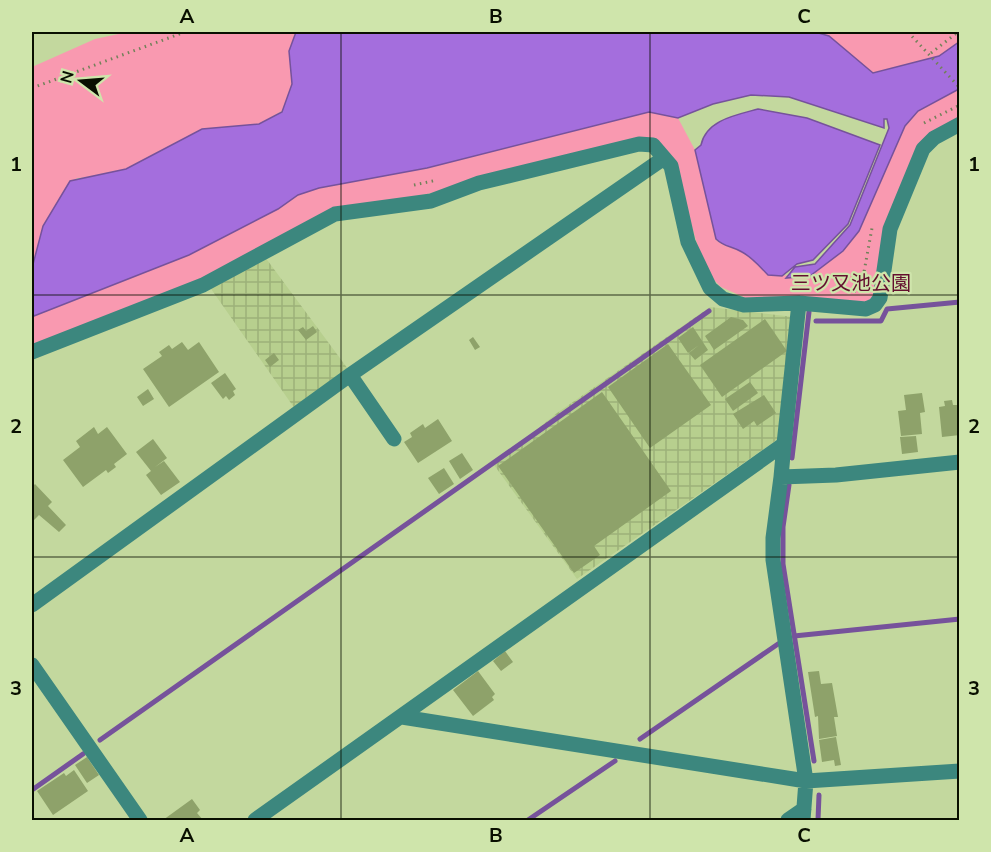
<svg xmlns="http://www.w3.org/2000/svg" width="991" height="852" viewBox="0 0 991 852" font-family="'Nunito Sans','Noto Sans JP',sans-serif">
	<style>
		.industrial { fill: url(#industrial-grid) }
		.park { fill: #f999b0 }
		.water { fill: #a46edd; stroke: #76529b; stroke-width: 1.5 }
		.lines { fill: none; stroke-linecap: round; stroke-linejoin: round }
		.stream { stroke: #76529b; stroke-width: 5 }
		.building { fill: #8ea26a }
		.path { stroke: #728159; stroke-width: 3; stroke-dasharray: 1.5 4.5; stroke-linecap: butt }
		.minor { stroke: #3c877e; stroke-width: 15 }
		.grid { fill: none; stroke: #090f00; stroke-width: 1.5; stroke-opacity: 0.55 }
		.labels { text-anchor: middle; stroke-width: 4.5; stroke-linejoin: round; paint-order: stroke }
		.park-label { font-size: 20px; fill: #640f2f; stroke: #cfe5ab }
		.neatline { fill: none; stroke: #090f00; stroke-width: 2 }
		.grid-label { font-size: 20px; text-anchor: middle; font-weight: bold; fill: #090f00 }
	</style>
	<defs>
		<pattern id="industrial-grid" width="8" height="8" patternUnits="userSpaceOnUse" patternTransform="scale(1.5)"><rect width="8" height="8" fill="#b7cf8e"/><path d="M0 4h8M4 0v8" fill="none" stroke="#9cb179"/></pattern>
	</defs>
	<rect width="100%" height="100%" fill="#c3d89e"/>
	<path class="industrial" d="M265,257L348,369L295,409L209,286Z
		M710,307L794,317L778,439L577,579L494,465L557,413Z"/>
	<path class="park" d="M128,32H296L289,51L293,84L282,111L259,124L202,129L126,169L99,177L77,178L44,226L32,268V67L95,39Z
		M815,32H959V42L939,56L873,73L829,36Z
		M959,89V119L923,141L874,304L748,299L721,287L712,278L698,247L671,157L659,143L427,194L336,210L200,280L32,347V311L35,316L189,255L278,209L298,195L319,188L427,168L649,112L678,118L695,150L716,240C724,247 733,246 742,252C753,258 759,266 768,275L810,276L859,231L905,126L918,111Z"/>
	<path class="water" d="M296,32H815L829,36L873,73L939,56L959,42V89L918,111L905,126L859,231L843,251L810,276L786,278L795,267L815,264L850,225L889,128L887,119H884V128L789,97L751,95L713,104L678,118L649,112L427,168L319,188L298,195L278,209L189,255L34,316L32,311V268L43,226L70,181L126,169L202,129L259,124L282,112L292,84L289,51Z
		M758,109L807,118L880,145L848,224L813,260L797,264L782,276L768,275C759,266 753,258 742,252C732,246 724,247 716,239L695,150L701,145C706,120 736,115 758,109Z"/>
	<g class="lines">
		<path class="stream" d="M816,321H881L887,309L960,302
			M792,458L809,312
			M789,485L783,527V564L814,761
			M794,636L960,619
			M640,739L778,644
			M100,740L709,311
			M32,790L83,754
			M528,820L615,761
			M818,820L819,795"/>
	</g>
	<path class="building" d="M731,317L743,320L748,326L714,350L705,336Z
		M765,319L787,351L722,397L700,365Z
		M313,326L317,332L306,340L298,330L303,327L306,331Z
		M693,327L708,350L695,360L689,353L699,345L688,353L678,338Z
		M473,337L480,347L475,350L469,340Z
		M182,342L188,350L199,342L219,372L169,407L143,369L162,356L159,352L169,345L172,349Z
		M668,344L711,405L650,448L608,387Z
		M274,353L279,360L270,367L265,360Z
		M225,373L236,389L233,391L235,395L229,400L226,396L223,399L211,383Z
		M750,382L758,393L733,411L725,399Z
		M148,389L154,399L143,406L137,397Z
		M602,392L671,491L594,546L600,555L574,573L498,466Z
		M922,393L925,412L920,413L922,434L901,436L898,411L906,410L904,395Z
		M764,395L776,413L757,426L754,421L743,429L733,414Z
		M952,400L953,405H960V435L942,437L939,407L945,406L944,401Z
		M438,419L452,441L418,463L404,442L412,437L410,433L423,424L425,428Z
		M94,427L98,434L107,427L127,454L114,464L116,467L108,473L106,470L83,487L63,460L80,447L76,441Z
		M916,436L918,452L902,454L900,437Z
		M153,439L167,458L155,467L164,461L180,482L161,495L146,475L151,471L136,452Z
		M462,453L473,470L460,479L449,461Z
		M444,468L454,484L439,494L428,478Z
		M35,484L52,502L48,506L66,525L59,532L39,515L32,522V487Z
		M505,651L513,662L501,671L493,661Z
		M478,671L495,694L492,697L494,700L473,716L453,690Z
		M819,671L821,684L832,683L838,717H834L837,736L819,739L818,716L815,717L808,672Z
		M836,737L841,765L835,766L834,760L822,762L819,740Z
		M87,757L99,775L87,783L75,765Z
		M74,770L88,791L53,815L37,791L64,773L66,776Z
		M192,799L200,810L197,813L203,820H163Z"/>
	<g class="lines">
		<path class="path" d="M908,32L960,88
			M931,53L958,32
			M32,88L185,32
			M924,123L960,105
			M414,185L437,180
			M854,292L862,283L872,228"/>
		<path class="minor" d="M32,352L203,285L335,214L431,201L479,183L639,144L653,145L671,166L688,242L710,288L723,299L744,305L799,303L866,309L875,305L880,298L890,229L923,149L934,138L960,124
			M350,375L394,439
			M784,444L799,303
			M781,477L773,538V560L806,781L803,820
			M32,605L350,375L664,158
			M32,665L140,820
			M402,717L806,781L960,771
			M255,820L784,444L781,477L836,475L960,462
			M788,820L804,809"/>
	</g>
	<path class="grid" d="M341,32V820M650,32V820M32,295H960M32,557H960"/>
	<g class="labels">
		<g class="park-label">
			<text x="851" y="290">三ツ又池公園</text>
		</g>
	</g>
	<rect width="991" height="852" fill="none" stroke="#cfe5ab" stroke-width="66"/>
	<g transform="translate(81 81) rotate(286)" stroke="#cfe5ab" stroke-width="4.5" paint-order="stroke">
	<path d="M0-4.5L10 22L0 15L-10 22Z" fill="#090f00"/>
	<text y="-9" font-size="16" font-weight="bold" text-anchor="middle" fill="#090f00">N</text>
	</g>
	<rect x="33" y="33" width="925" height="786" class="neatline"/>
	<g class="grid-label">
		<text x="187" y="23">A</text>
		<text x="496" y="23">B</text>
		<text x="804" y="23">C</text>
		<text x="16" y="171">1</text>
		<text x="974" y="171">1</text>
		<text x="16" y="433">2</text>
		<text x="974" y="433">2</text>
		<text x="16" y="695">3</text>
		<text x="974" y="695">3</text>
		<text x="187" y="842">A</text>
		<text x="496" y="842">B</text>
		<text x="804" y="842">C</text>
	</g>
</svg>
